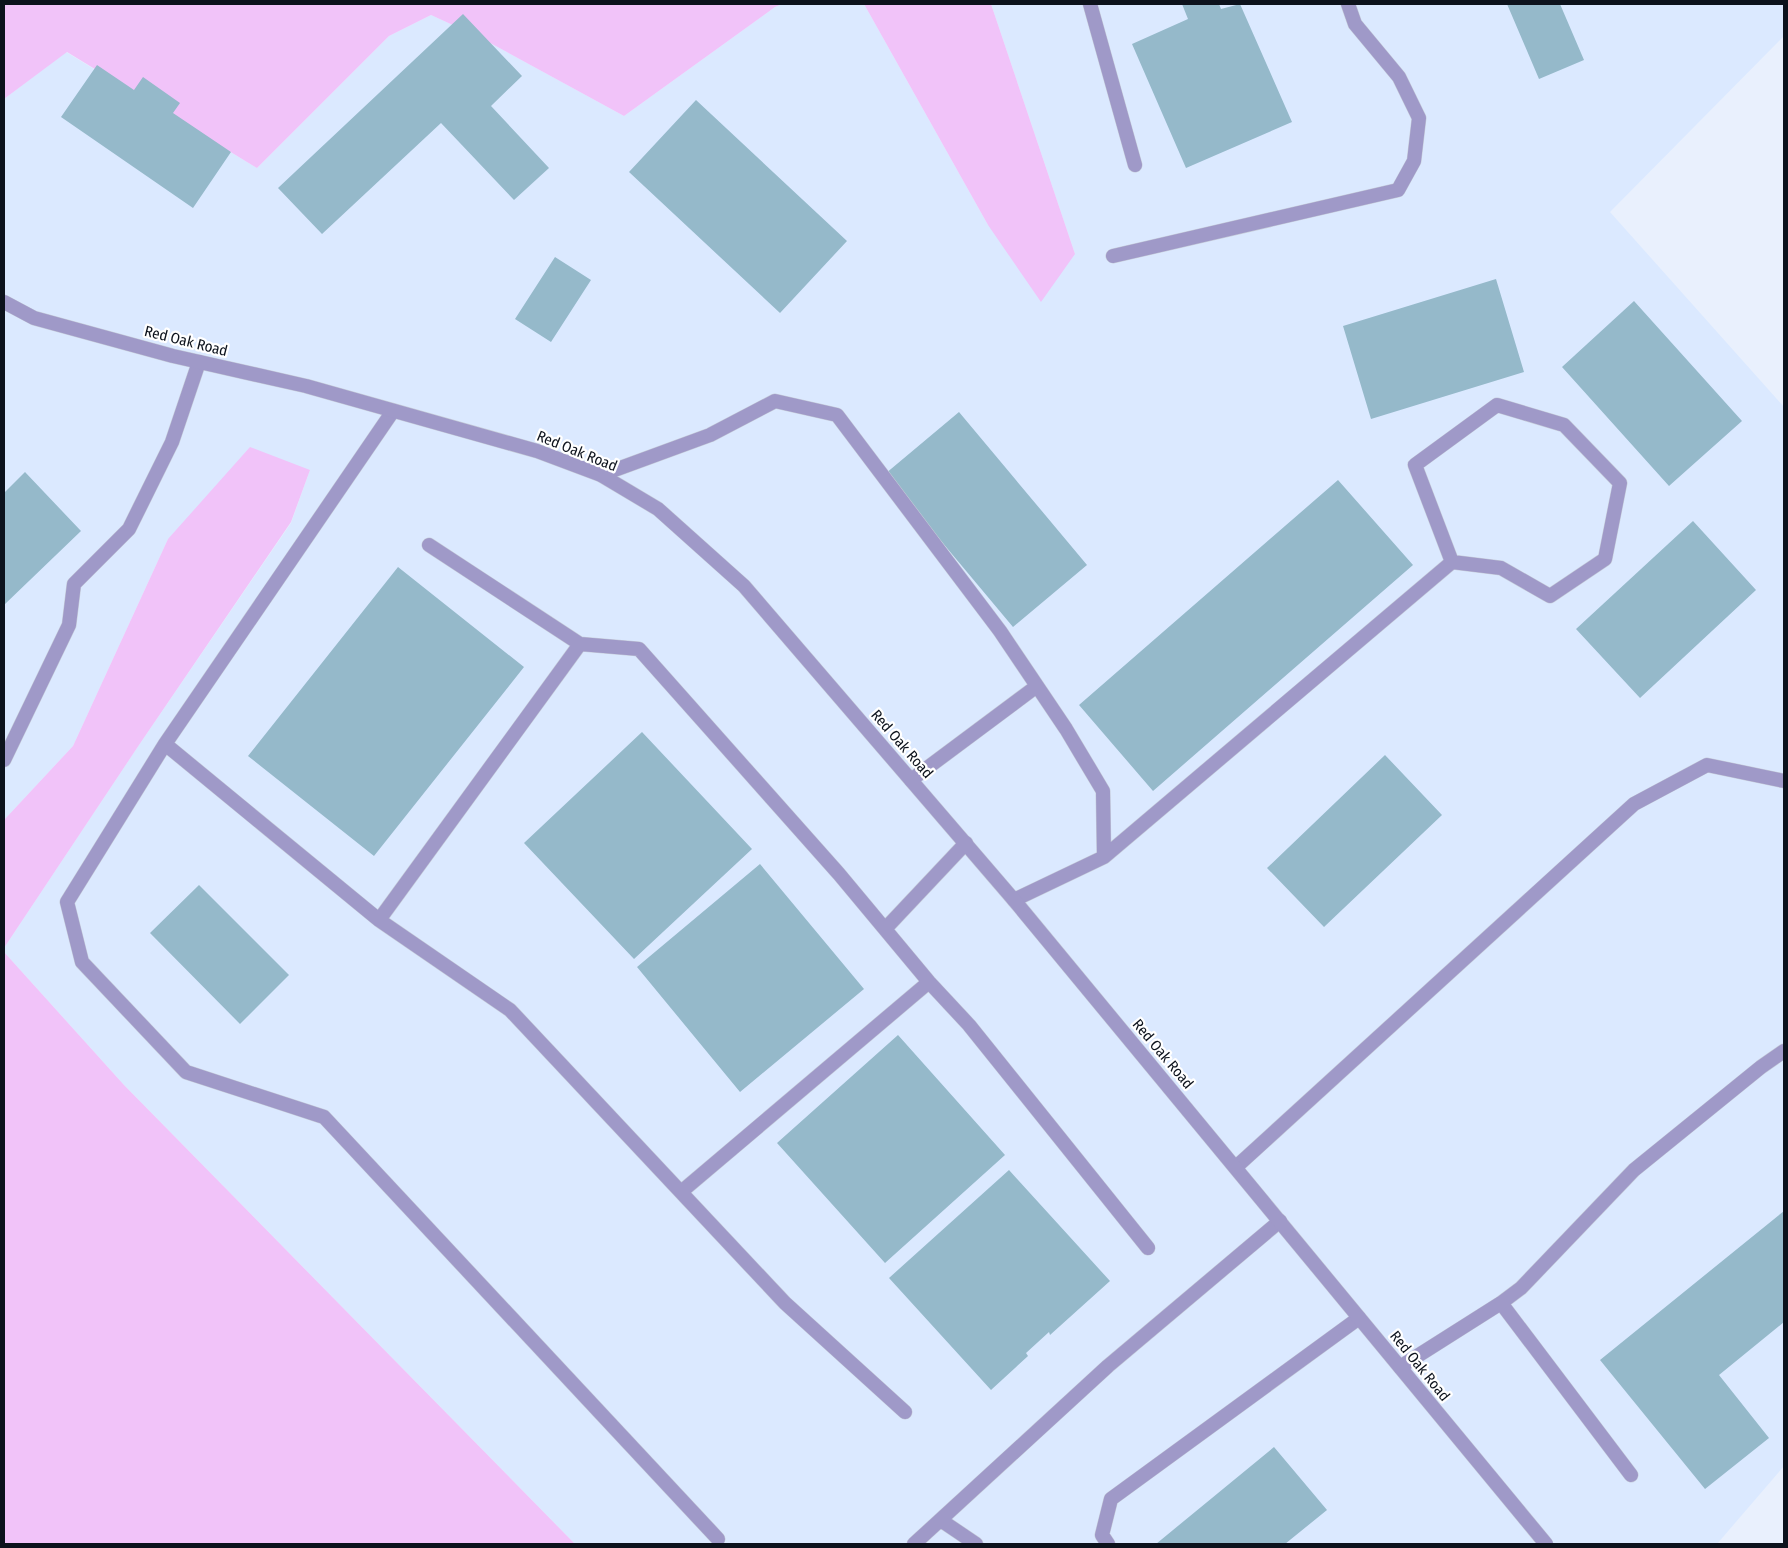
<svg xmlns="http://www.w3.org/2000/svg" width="1788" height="1548" viewBox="0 0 1788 1548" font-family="'Fira Sans Condensed',sans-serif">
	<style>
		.built { fill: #dbe9ff }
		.green { fill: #f1c3f9 }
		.building { fill: #95b9ca }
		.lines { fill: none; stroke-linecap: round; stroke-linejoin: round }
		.service-casing { stroke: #c6ccd9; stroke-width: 15 }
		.tertiary-casing { stroke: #c6ccd9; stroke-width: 15 }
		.service { stroke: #9f99c8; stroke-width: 14 }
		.tertiary { stroke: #9f99c8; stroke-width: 14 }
		.labels { text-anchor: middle; stroke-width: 4.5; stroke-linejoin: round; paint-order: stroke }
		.street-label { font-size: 15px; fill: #0c121c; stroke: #fff }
	</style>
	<rect width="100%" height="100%" fill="#e9f0fd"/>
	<path class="built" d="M782,4H864L988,225L1075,254L991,4H1784V36L1610,212L1784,407V1466L1717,1544H575L124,1085L4,952V948L139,745L291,523L310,470L168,539L73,746L4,820V99L66,52L257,168L389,36L431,15L481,38L624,116L775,7Z"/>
	<path class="green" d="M4,4H782L775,7L624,116L481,38L431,15L389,36L257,168L67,52L4,99Z
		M864,4H991L1075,254L1041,302L988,225Z
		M250,447L310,470L291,522L139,745L4,948V820L73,746L168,539Z
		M4,952L124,1085L575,1544H4Z"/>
	<path class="building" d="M1182,4H1219L1221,9L1240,4L1292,122L1186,168L1132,44L1188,19Z
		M1507,4H1560L1584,60L1539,79Z
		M463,14L522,76L491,106L549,168L514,200L441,123L322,234L278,188Z
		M97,65L134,90L143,77L180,103L173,113L231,152L193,208L61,117Z
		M696,100L847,241L780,313L629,172Z
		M555,257L591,280L551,342L515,319Z
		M1496,279L1524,372L1371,419L1343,326Z
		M1634,301L1742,421L1669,486L1562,367Z
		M959,412L1087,565L1013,627L885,474Z
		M25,472L81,531L4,605V493Z
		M1338,480L1413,565L1153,791L1079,705Z
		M1693,521L1756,590L1640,698L1576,629Z
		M398,567L524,667L374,856L248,756Z
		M642,732L752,849L634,959L524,843Z
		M1385,755L1442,815L1324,927L1267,868Z
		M760,864L864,989L740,1092L637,967Z
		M199,885L289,975L240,1024L150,933Z
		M898,1035L1005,1155L885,1263L777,1143Z
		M1009,1170L1110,1281L1050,1335L1049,1332L1026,1353L1028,1356L991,1390L889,1278Z
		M1784,1211V1322L1719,1375L1769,1438L1705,1489L1600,1360Z
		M1274,1447L1327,1510L1285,1544H1156Z"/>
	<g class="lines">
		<g class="service-casing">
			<path id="service" d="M1090,4L1135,165
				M1113,256L1398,190L1414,161L1419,118L1399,77L1355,24L1348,4
				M393,411L165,744L379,920L580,644L429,545
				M601,475L710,435L775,401L837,415L1000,631L1066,729L1103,791L1104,857
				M580,644L639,649L839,874L929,982L969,1025L1148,1248
				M165,744L67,902L82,962L186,1072L324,1117L718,1539
				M4,760L69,625L74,584L129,529L172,442L199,362
				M911,780L1037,686
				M1014,900L1104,857L1452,562L1501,568L1550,596L1605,559L1620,483L1564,425L1497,405L1415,465L1452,562
				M379,920L510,1010L785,1303L905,1412
				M885,929L966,843
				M1236,1167L1634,804L1707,765L1784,781
				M681,1192L929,982
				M1501,1303L1521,1288L1634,1170L1761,1067L1784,1051
				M1400,1367L1501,1303L1631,1475
				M942,1521L976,1544
				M914,1544L1108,1366L1280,1221
				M1108,1544L1102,1535L1111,1499L1359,1318"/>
		</g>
		<g class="tertiary-casing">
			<path id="tertiary" d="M4,302L34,318L173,356L306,386L537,451L601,475L658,509L744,586L1014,900L1546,1544"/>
		</g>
		<use href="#service" class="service"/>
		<use href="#tertiary" class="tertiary"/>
	</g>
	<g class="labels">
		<g class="street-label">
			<text transform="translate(186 341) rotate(14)" y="5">Red Oak Road</text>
			<text transform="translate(577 451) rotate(22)" y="5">Red Oak Road</text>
			<text transform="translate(902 744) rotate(49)" y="5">Red Oak Road</text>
			<text transform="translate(1163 1054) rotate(50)" y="5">Red Oak Road</text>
			<text transform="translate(1420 1366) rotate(51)" y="5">Red Oak Road</text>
		</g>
	</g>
	<rect width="1788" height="1548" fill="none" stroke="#0c121c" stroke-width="10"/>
</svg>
